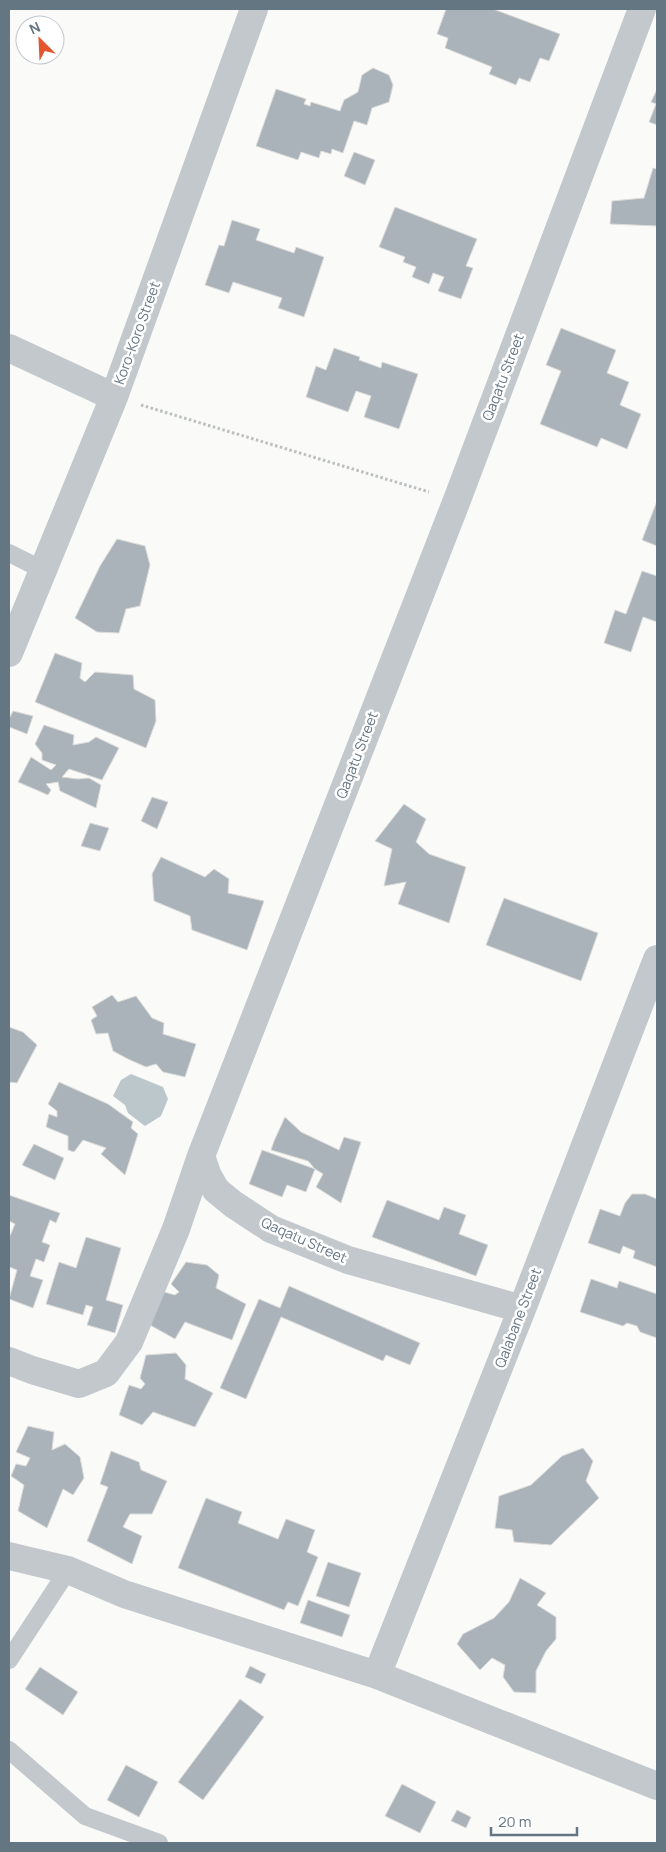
<svg xmlns="http://www.w3.org/2000/svg" width="666" height="1852" viewBox="0 0 666 1852" font-family="Manrope,sans-serif">
	<style>
		.water { fill: #bbc7cb }
		.building { fill: #aab3b9; stroke: #dcdcda }
		.lines { fill: none; stroke-linecap: round; stroke-linejoin: round }
		.path { stroke: #bbbfc2; stroke-width: 3; stroke-dasharray: 2.5 2.5; stroke-linecap: butt }
		.lane { stroke: #c3c8cc; stroke-width: 18 }
		.street { stroke: #c3c8cc; stroke-width: 28 }
		.labels { text-anchor: middle; stroke-width: 5; stroke-linejoin: round; paint-order: stroke }
		.street-label { font-size: 14px; fill: #657683; stroke: #fff }
	</style>
	<rect width="100%" height="100%" fill="#fafaf8"/>
	<path class="water" d="M131,1074L163,1087L168,1099L161,1116L145,1126L128,1113L125,1105L113,1096L121,1080Z"/>
	<path class="building" d="M446,9H493L560,34L549,61L540,58L530,82L519,78L516,85L489,74L492,67L445,48L448,38L437,34Z
		M373,68L389,75L393,85L389,102L372,108L367,125L354,121L343,153L332,149L331,154L321,151L319,158L301,152L298,160L256,146L276,89L306,99L304,104L310,106L311,102L340,111L344,100L358,92L362,75Z
		M657,89V125L649,122L656,104L651,102Z
		M354,152L375,160L365,185L344,176Z
		M653,168L657,169V226L610,224L612,201L644,198Z
		M395,207L477,239L466,266L473,268L461,299L438,291L444,277L433,273L429,284L412,277L416,267L403,262L405,257L379,247Z
		M232,220L260,229L256,240L294,253L296,247L324,257L304,317L278,308L282,298L233,282L229,293L205,285L219,245L224,246Z
		M561,328L616,350L607,373L629,382L620,405L641,414L627,449L601,438L597,447L540,424L561,371L546,365Z
		M334,348L360,357L359,360L381,368L382,362L418,374L399,429L364,417L371,396L356,391L348,412L306,397L316,366L326,370Z
		M657,501V546L642,540Z
		M117,539L145,546L150,565L140,606L126,609L119,633L97,632L75,618L100,566Z
		M642,571L657,576V622L643,617L631,652L604,643L615,610L626,614Z
		M55,653L82,663L80,678L85,682L95,672L133,675L134,689L155,700L156,721L146,748L35,702Z
		M13,711L33,716L27,734L9,727V719Z
		M44,725L74,735L73,745L89,742L96,737L119,748L102,780L69,769L62,777L78,779L89,778L101,785L96,808L60,791L58,782L46,784L51,790L48,795L18,782L31,757L51,770L56,765L42,760V753L35,744Z
		M152,797L168,802L157,829L141,821Z
		M404,804L426,819L416,842L429,854L466,867L449,923L398,904L406,882L384,886L392,849L375,841Z
		M90,823L109,828L100,851L81,846Z
		M161,857L205,877L214,869L229,879L228,893L264,901L247,950L192,930L190,916L154,901L152,874Z
		M504,898L598,933L581,981L486,945Z
		M112,995L118,1002L136,996L152,1018L164,1023L163,1034L196,1044L185,1077L163,1072L156,1064L146,1067L128,1059L113,1051L108,1033L96,1034L91,1020L97,1016L92,1007Z
		M9,1027L23,1032L37,1045L17,1083L9,1082Z
		M59,1082L108,1104L133,1122L131,1128L138,1134L125,1175L101,1154L106,1148L83,1140L74,1152L68,1150V1136L46,1127L49,1114L57,1117V1111L48,1104Z
		M285,1117L301,1132L339,1150L344,1137L361,1142L341,1203L316,1187L323,1174L315,1169L308,1161L271,1150L274,1141Z
		M34,1144L64,1158L55,1180L22,1165Z
		M262,1150L315,1169L306,1192L287,1185L282,1197L249,1184Z
		M632,1194H645L657,1199V1267L633,1258L635,1251L623,1246L620,1254L588,1243L600,1209L620,1216L625,1203Z
		M9,1195L60,1213L56,1223L50,1220L42,1242L50,1245L44,1262L36,1259L30,1276L43,1280L33,1308L9,1299L17,1270L9,1267V1238L15,1224L9,1221Z
		M387,1200L439,1220L444,1207L466,1215L459,1234L488,1245L476,1276L372,1237Z
		M86,1237L121,1248L106,1300L123,1305L115,1333L87,1325L93,1307L86,1305L83,1315L46,1304L59,1262L76,1268Z
		M186,1262L207,1265L219,1275L216,1288L246,1304L232,1340L185,1322L175,1339L150,1325L164,1292L175,1295L179,1292L171,1284Z
		M591,1279L617,1288L619,1281L657,1294V1338L640,1332L637,1326L627,1323L623,1326L580,1312Z
		M289,1286L420,1343L410,1365L386,1355L383,1361L281,1317L246,1399L220,1388L259,1299L280,1308Z
		M176,1353L186,1365L185,1379L213,1393L195,1427L153,1412L142,1425L119,1415L129,1385L141,1389L145,1384L140,1378L146,1355Z
		M28,1426L54,1432L52,1450L65,1444L80,1457L84,1478L73,1495L63,1489L47,1528L18,1511L24,1485L11,1476L16,1464L26,1466L30,1458L16,1452Z
		M583,1448L593,1461L586,1481L599,1498L551,1545L514,1542L512,1530L495,1528L499,1496L531,1485L562,1456Z
		M111,1451L139,1462L141,1470L167,1481L152,1514H130L123,1527L142,1536L132,1564L87,1541L108,1487L100,1484Z
		M206,1498L242,1512L238,1523L278,1539L286,1519L315,1530L307,1552L318,1557L298,1606L288,1602L284,1610L178,1568Z
		M328,1562L361,1573L349,1607L316,1596Z
		M520,1578L546,1593L537,1605L556,1617V1639L546,1651L536,1671V1693L514,1692L503,1677L505,1665L492,1658L480,1670L457,1644L463,1634L494,1618L509,1602Z
		M308,1600L350,1615L342,1637L300,1623Z
		M250,1666L266,1674L261,1684L245,1677Z
		M40,1667L78,1692L63,1715L25,1689Z
		M240,1699L264,1717L203,1800L178,1782Z
		M126,1765L158,1782L139,1817L107,1800Z
		M402,1784L436,1802L420,1833L385,1816Z
		M457,1810L471,1817L466,1828L451,1821Z"/>
	<g class="lines">
		<path class="path" d="M141,405L429,492"/>
		<path class="lane" d="M9,553L43,570
			M9,1660L68,1570
			M9,1750L85,1816L159,1843"/>
		<path class="street" d="M9,348L114,397
			M9,653L114,397L254,9
			M201,1156L208,1176L216,1190L233,1204L271,1229L348,1260L522,1309
			M9,1361L32,1370L79,1384L106,1373L129,1342L176,1229L201,1156L457,500L642,9
			M9,1556L68,1570L124,1594L377,1675L657,1786
			M377,1675L522,1309L657,959"/>
	</g>
	<g class="labels">
		<g class="street-label">
			<text transform="translate(137 333) rotate(-70)" y="5">Koro-Koro Street</text>
			<text transform="translate(503 377) rotate(-69)" y="5">Qaqatu Street</text>
			<text transform="translate(357 755) rotate(-69)" y="5">Qaqatu Street</text>
			<text transform="translate(304 1240) rotate(24)" y="5">Qaqatu Street</text>
			<text transform="translate(518 1318) rotate(-69)" y="5">Qalabane Street</text>
		</g>
	</g>
	<rect width="666" height="1852" fill="none" stroke="#657683" stroke-width="20"/>
	<g transform="translate(40 40) rotate(336)"><circle r="24" fill="#ffffff" stroke="#c1c8cd"/>
	<path d="M0-4L9 19L0 12L-9 19Z" fill="#e4572e"/>
	<text y="-8" font-size="14" font-weight="bold" text-anchor="middle" fill="#657683">N</text>
	</g>
	<path d="M491 1827v8h86v-8" fill="none" stroke="#657683" stroke-width="2.5"/>
	<text x="498" y="1827" font-size="15" fill="#657683" stroke="#ffffff" stroke-width="4" paint-order="stroke">20 m</text>
</svg>
